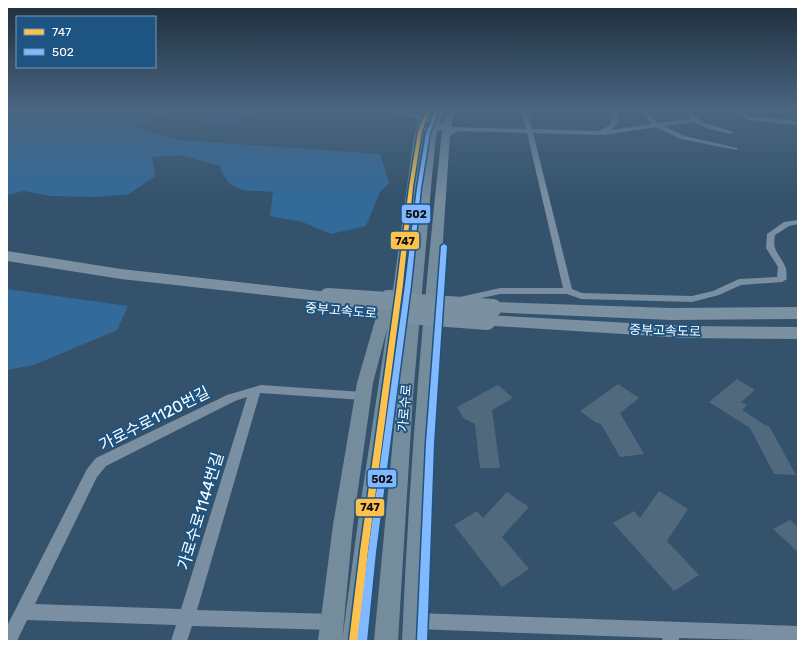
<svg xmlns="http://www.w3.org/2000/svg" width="805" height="648" viewBox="0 0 805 648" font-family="Rubik,'Noto Sans KR',sans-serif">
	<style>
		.green { fill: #326a99 }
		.building { fill: #51697c }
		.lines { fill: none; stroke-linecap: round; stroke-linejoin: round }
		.street { fill: #7a8fa1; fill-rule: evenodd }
		.secondary { fill: #758c9d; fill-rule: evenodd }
		.highway { fill: #7b90a1; fill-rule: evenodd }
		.highway-bridge { stroke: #7b90a1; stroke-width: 18 }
		.bus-1-casing { stroke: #1e5481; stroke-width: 3 }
		.bus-2-casing { stroke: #1e5481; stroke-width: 3 }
		.bus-1 { fill: #fcc24d; fill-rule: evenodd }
		.bus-2 { fill: #80b9ff; fill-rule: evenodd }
		.labels { text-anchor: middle; stroke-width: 4; stroke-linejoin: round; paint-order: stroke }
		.street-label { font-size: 13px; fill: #fff; stroke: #1e5481 }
		.near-street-label { font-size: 16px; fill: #fff; stroke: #1e5481 }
		.line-badge { stroke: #1e5481; stroke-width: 1.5 }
		.pale-badge-label { font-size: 11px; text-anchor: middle; font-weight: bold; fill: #111 }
	</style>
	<rect width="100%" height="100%" fill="#34526b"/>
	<path class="green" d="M7,109H174L133,127L178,140L380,154L389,183L380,192L366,226L331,234L302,222L270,216L273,192C248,190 229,195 220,166L180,155L152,157L155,176L129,194L96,197L51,196L24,191L7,195Z
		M233,109H268L232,122L196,120L211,113L233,111Z
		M7,289L128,306L117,330L34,365L7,370Z"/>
	<path class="building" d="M737,379L755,390L741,402L747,405L742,410L765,425L769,426L796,475L774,474L750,428L709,402Z
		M618,384L639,398L620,413L644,454L620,457L601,424L595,422L580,411Z
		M498,385L513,398L492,410L500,468H480L475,424L463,418L457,407Z
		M659,491L688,509L667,541L699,575L674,591L613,523L634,511L640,518Z
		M507,492L529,507L502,537L529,569L502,587L454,525L477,511L483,518Z
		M790,520L798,527V552L773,529Z"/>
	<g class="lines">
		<path class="street" d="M309,109C355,107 404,105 446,125V127L526,129L521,109H527L532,129L599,131L610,125L613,113L620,109H627L619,114L617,124L611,130L652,124L638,109H644L658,123L690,119L686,114L689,109H695L692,114L704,123L734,132L731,134L706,128L693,122L663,126L685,136L737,148V150L681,139L656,127L604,135L533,133L572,289L582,293L692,296L713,291L739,279L777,277L778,267L766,248L767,234L784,222L798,220V224L789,226L775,235C772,251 779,253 785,266C787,269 786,275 787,279L782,282L741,285L719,295L692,302L581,299L567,294H500L463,302L460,301L458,299L460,297L500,288H563L527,133L420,130L418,129V127H441C422,118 403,113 382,112C366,111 320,116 309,109Z
			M722,109L739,110L749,116L798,121V125L748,120L735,112Z
			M261,385L363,392L367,393L369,396L367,399L363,400L260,393L197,610L332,614L338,616L340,622L338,628L332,630L192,626L187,641H171L176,625L27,620L17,641H7V626L87,469L96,458L227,395ZM247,397L181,609L35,604L97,477L106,466L235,401Z
			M415,613L798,626V641L679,638V641H663L662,638L415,629L409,627L407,621L409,615Z"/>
		<path class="secondary" d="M425,109H433L424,131L416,187L406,284L374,551L366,641H342L360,507L387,329L373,383L353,525L342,641H318L333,525L357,383L383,293L385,290H393L413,143L417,125Z
			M437,109H445L439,122L436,136L432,176L413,396L398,641H374L397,396L422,176L428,136L431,122Z
			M450,109H458L452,121L451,129L460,127L464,129L450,135L433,390L428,516L426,641H402C409,473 423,307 441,140L444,121Z"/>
		<path class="highway" d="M7,251L121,269L328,292L334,293L337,297L334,301L328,302L121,279L7,261Z
			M493,302L671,308L798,307V319L671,320L487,312L484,308L487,304Z
			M487,315L685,326L798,327V339L685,338L480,325L478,321L480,317Z"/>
		<path class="highway-bridge" d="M328,297L493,308
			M409,315L487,321"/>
		<g class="bus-1-casing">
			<path id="bus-1" d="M427,109H431L422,131L413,187L403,284L368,551L359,641H349L360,551L397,284L409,187L418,131Z"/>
		</g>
		<g class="bus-2-casing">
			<path id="bus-2" d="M435,112L438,113L430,133L421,188L411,285L376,552L367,641H357L368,552L405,285L417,188L426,133Z
				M444,244L447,246L434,443L427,641H417L426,443L441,246Z"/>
		</g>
		<use href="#bus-1" class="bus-1"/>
		<use href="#bus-2" class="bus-2"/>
	</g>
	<linearGradient id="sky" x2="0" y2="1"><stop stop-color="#1d2d3b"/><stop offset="0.55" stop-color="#4a6682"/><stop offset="1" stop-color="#4a6682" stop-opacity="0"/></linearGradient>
	<rect width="805" height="200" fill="url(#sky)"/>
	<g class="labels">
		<g class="street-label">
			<text transform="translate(341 310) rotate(5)" y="5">중부고속도로</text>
			<text transform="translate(665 330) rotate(2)" y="5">중부고속도로</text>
			<text transform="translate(404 408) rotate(-85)" y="5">가로수로</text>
		</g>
		<g class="near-street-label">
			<text transform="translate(154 418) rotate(-27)" y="6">가로수로1120번길</text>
			<text transform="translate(200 511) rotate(-73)" y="6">가로수로1144번길</text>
		</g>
	</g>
	<g class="line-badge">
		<rect x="401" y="204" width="30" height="20" rx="4" fill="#80b9ff"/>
		<rect x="390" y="231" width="30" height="19" rx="4" fill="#fcc24d"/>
		<rect x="367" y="469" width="30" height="19" rx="4" fill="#80b9ff"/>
		<rect x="355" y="498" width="30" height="19" rx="4" fill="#fcc24d"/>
	</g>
	<g class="pale-badge-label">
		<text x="416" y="218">502</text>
		<text x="405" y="245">747</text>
		<text x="382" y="483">502</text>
		<text x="370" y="511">747</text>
	</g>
	<rect width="805" height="648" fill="none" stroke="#ffffff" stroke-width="16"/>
	<rect x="16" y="16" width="140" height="52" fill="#1e5481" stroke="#7898b3"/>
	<rect x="24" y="29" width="20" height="6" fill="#fcc24d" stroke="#7898b3"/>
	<text x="52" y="36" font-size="12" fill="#ffffff">747</text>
	<rect x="24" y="49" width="20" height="6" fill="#80b9ff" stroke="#7898b3"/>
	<text x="52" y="56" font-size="12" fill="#ffffff">502</text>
</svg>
